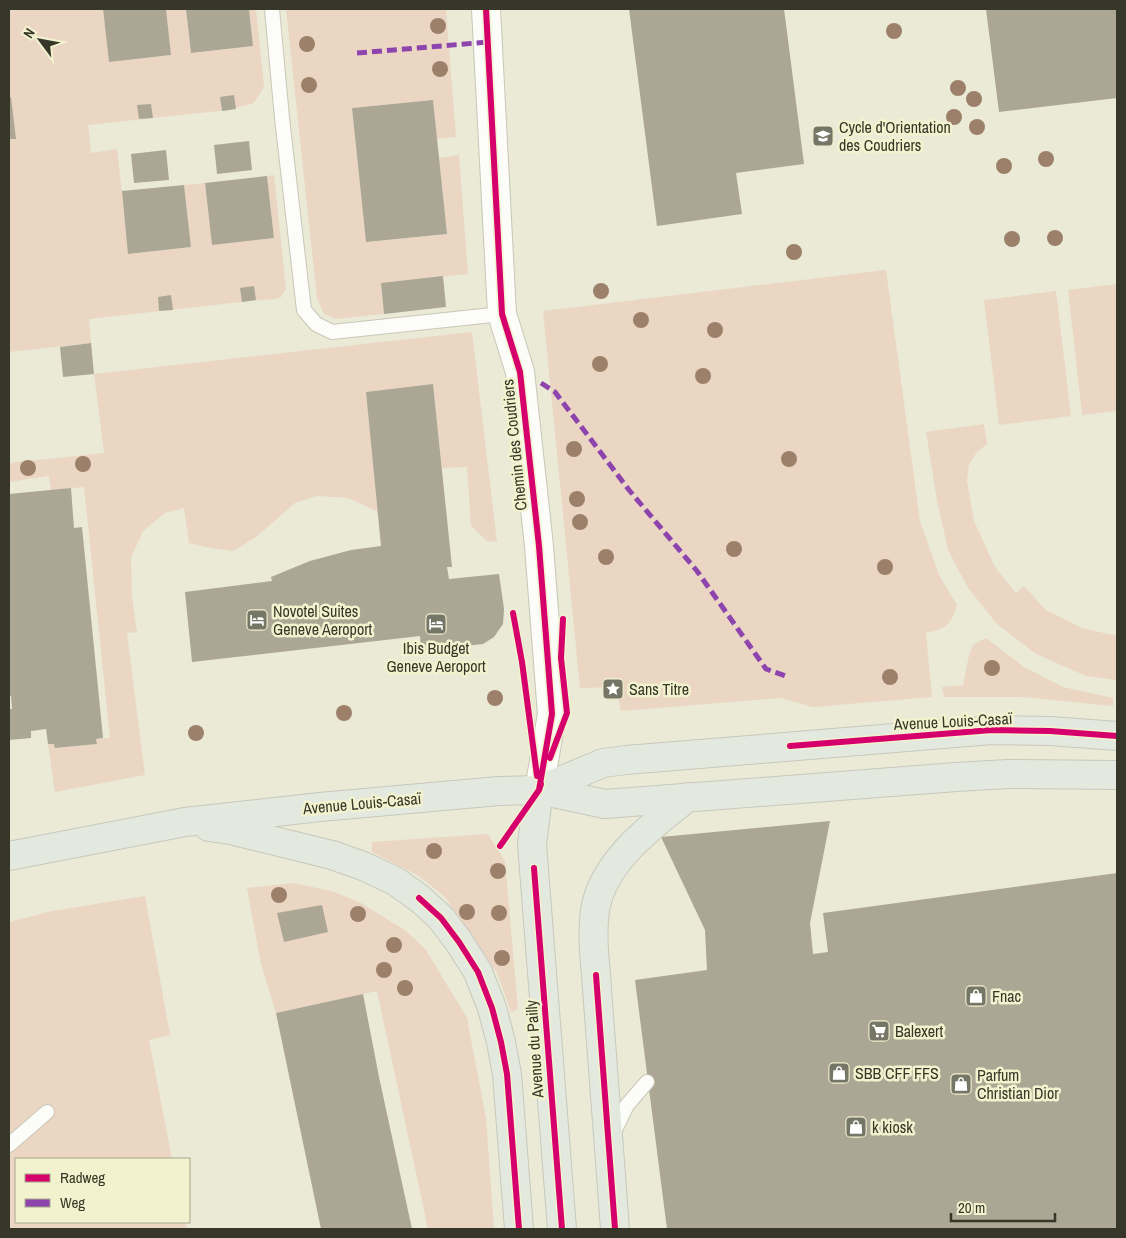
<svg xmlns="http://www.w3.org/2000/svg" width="1126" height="1238" viewBox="0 0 1126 1238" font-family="'Archivo Narrow',sans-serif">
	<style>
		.green { fill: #ebd6c4 }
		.building { fill: #aca695 }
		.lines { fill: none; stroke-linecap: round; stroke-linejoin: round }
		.lane-casing { stroke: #c8c7b8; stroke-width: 16 }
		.secondary-casing { stroke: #c8c7b8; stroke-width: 30 }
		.primary-casing { stroke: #c8c8be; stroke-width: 30 }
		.lane { stroke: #fcfcf9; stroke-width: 14 }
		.secondary { stroke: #fcfcf9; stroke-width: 28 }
		.primary { stroke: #e3e9de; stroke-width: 28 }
		.quiet { stroke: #8e44ad; stroke-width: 5; stroke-dasharray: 10 5; stroke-linecap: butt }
		.cycleway-casing { stroke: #f2f2cf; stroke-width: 9 }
		.cycleway { stroke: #d6006c; stroke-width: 6 }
		.tree { fill: #9c806a }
		.labels { text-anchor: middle; stroke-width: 5; stroke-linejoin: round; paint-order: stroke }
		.poi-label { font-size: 16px; fill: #373729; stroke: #f2f2cf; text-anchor: start }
		.street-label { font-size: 16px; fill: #373729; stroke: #f2f2cf }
	</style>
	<rect width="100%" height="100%" fill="#eaead7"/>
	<path class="green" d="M9,9H103L109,62L171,55L166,9H186L191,53L253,46L249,9H256L264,87L254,103L228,110L88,125L91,153L117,149L129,254L191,247L184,185L205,183L212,244L274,238L267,176L274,175L286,289L281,297L275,299L250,301L89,319L91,343L9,352Z
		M286,9H446L456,137L437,139L433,100L352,108L366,242L447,234L439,158L459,155L468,274L381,283L384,314L336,319L324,314L317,298Z
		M886,270L920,521L939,575L957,605C951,626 946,628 926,633L932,697L813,707L780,698L621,711L616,687L580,688L543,311Z
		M1117,284V411L1082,415L1068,290Z
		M1056,291L1071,416L999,425L984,300Z
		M472,332L497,542L487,541L471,526L467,467L442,468L433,385L366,392L378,512L348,498L317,496L295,503L256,537L233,551L210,548L189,543L184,508L165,513L143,531L131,558L132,597L137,632L127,633L145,775L55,792L48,744H54L56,748L97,744L96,739L110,738L84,487L51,490L49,476L9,482V463L104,453L94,374Z
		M984,424L987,444L977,452L969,464L967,481L974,521L995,567L1016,593L1024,586L1046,610L1082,628L1117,636V680L1086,676L1036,654L997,624L968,588L948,550L937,500L926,432Z
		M986,638L1024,667L1063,687L1113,698V706L1023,697H944L942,687L963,685L969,655L973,645Z
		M488,834L505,861L518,1009L511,1012L497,973L445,897L419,876L372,852V842Z
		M292,883L332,891L361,903L406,931L426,950L467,1018L486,1118L494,1229H428L377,991L276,1013L261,964L247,888Z
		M145,896L170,1035L149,1040L172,1159H16V1222H185L187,1229H9V922L52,911Z"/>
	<path class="building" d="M103,9H166L171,55L109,62Z
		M186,9H249L253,46L191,53Z
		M629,9H784L804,164L736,173L742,214L657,226Z
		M986,9H1117V98L999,112Z
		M234,95L236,109L222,111L220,97Z
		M9,97H11L16,139H9Z
		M433,100L447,234L366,242L352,108Z
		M151,104L153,118L139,119L137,105Z
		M249,141L252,170L217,174L214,145Z
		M166,150L169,180L134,183L131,154Z
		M267,176L274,238L212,245L205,183Z
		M184,185L191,247L128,254L122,191Z
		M443,276L446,307L384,314L381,283Z
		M254,286L256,300L242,302L240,288Z
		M171,295L173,310L159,311L158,297Z
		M91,343L94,374L63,377L60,347Z
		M433,384L452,567H447L449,579L499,574L504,609L503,624L494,637L483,644L421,651L420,636L192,662L185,592L272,581L271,577L310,561L351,550L381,546L366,392Z
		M71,488L74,528L82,527L103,738L96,739L97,744L55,748L54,744H48L46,729L31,731V738L9,740V709H12L11,696H9V494Z
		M830,821L810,923L813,954L828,952L823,913L1117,873V1229H667L635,980L707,970L705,930L661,837Z
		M322,905L328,932L284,942L277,913Z
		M363,994L379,1077L412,1229H321L276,1013Z"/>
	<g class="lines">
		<g class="lane-casing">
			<path id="lane" d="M272,9L282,118L304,310L316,324L332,332L502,314
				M612,1136L627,1105L647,1082
				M9,1145L47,1112"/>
		</g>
		<g class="secondary-casing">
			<path id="secondary" d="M486,9L502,314L520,372L539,546L552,714L539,790"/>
		</g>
		<g class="primary-casing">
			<path id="primary" d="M539,790L603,763L626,760L992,730L1050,731L1117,736
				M539,790L532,844L562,1229
				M209,827L230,830L332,855L363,866L395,881L419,898L441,918L459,942L478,972L492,1008L501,1042L507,1074L519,1229
				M9,856L185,822L320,807L499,791L539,790L605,804L956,777L1008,774L1117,775
				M615,1229L596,975C594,954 592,932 595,910C603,861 652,826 688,797"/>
		</g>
		<use href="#lane" class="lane"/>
		<use href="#secondary" class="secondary"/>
		<use href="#primary" class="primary"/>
		<path class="quiet" d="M357,53L488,42
			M541,383L555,392L629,490L697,571L766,669L786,676"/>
		<g class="cycleway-casing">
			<path id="cycleway" d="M486,9L502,314L520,372L539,546L552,714L539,790
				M513,613L522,662L537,776
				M790,746L992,730L1050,731L1117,736
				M550,758L567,713L561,658L563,619
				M500,846L539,790L541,784
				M534,868L562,1229
				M419,898L441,918L459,942L478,972L492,1008L501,1042L507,1074L519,1229
				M596,975L615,1229"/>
		</g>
		<use href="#cycleway" class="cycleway"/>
	</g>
	<g class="tree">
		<circle cx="438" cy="26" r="8"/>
		<circle cx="894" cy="31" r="8"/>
		<circle cx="307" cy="44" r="8"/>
		<circle cx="440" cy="69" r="8"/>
		<circle cx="309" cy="85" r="8"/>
		<circle cx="958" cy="88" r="8"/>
		<circle cx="974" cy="99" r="8"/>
		<circle cx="954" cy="117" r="8"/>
		<circle cx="977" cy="127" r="8"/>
		<circle cx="1046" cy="159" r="8"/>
		<circle cx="1004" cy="166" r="8"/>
		<circle cx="1055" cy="238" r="8"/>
		<circle cx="1012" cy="239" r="8"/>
		<circle cx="794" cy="252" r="8"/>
		<circle cx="601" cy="291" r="8"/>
		<circle cx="641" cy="320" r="8"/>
		<circle cx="715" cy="330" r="8"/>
		<circle cx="600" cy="364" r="8"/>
		<circle cx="703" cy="376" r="8"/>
		<circle cx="574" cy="449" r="8"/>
		<circle cx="789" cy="459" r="8"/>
		<circle cx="83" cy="464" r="8"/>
		<circle cx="28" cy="468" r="8"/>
		<circle cx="577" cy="499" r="8"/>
		<circle cx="580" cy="522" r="8"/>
		<circle cx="734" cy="549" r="8"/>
		<circle cx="606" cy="557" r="8"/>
		<circle cx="885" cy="567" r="8"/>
		<circle cx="992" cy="668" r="8"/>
		<circle cx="890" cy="677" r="8"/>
		<circle cx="495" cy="698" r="8"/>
		<circle cx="344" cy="713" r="8"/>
		<circle cx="196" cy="733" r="8"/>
		<circle cx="434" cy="851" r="8"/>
		<circle cx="498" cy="871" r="8"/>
		<circle cx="279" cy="895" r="8"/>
		<circle cx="467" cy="912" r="8"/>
		<circle cx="499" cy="913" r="8"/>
		<circle cx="358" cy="914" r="8"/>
		<circle cx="394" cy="945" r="8"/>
		<circle cx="502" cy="958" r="8"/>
		<circle cx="384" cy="970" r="8"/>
		<circle cx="405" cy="988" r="8"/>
	</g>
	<defs>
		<g id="school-square" transform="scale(1.125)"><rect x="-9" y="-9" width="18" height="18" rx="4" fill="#767666" stroke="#f2f2cf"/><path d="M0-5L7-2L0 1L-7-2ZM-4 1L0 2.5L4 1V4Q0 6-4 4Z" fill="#fff"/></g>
		<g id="hotel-square" transform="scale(1.125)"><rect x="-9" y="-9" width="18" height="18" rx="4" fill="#767666" stroke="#f2f2cf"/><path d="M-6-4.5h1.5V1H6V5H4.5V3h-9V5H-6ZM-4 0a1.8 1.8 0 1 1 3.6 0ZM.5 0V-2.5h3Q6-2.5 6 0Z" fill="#fff"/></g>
		<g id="sight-square" transform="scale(1.125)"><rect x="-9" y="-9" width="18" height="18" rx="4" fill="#767666" stroke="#f2f2cf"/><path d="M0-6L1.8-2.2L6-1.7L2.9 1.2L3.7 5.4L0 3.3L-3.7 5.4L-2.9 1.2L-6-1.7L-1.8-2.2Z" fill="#fff"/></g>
		<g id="shop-square" transform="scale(1.125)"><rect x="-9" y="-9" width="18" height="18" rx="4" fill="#767666" stroke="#f2f2cf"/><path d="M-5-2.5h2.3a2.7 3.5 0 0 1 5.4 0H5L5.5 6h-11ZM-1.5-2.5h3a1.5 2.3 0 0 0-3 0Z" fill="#fff"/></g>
		<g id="supermarket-square" transform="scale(1.125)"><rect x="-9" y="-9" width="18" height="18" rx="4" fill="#767666" stroke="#f2f2cf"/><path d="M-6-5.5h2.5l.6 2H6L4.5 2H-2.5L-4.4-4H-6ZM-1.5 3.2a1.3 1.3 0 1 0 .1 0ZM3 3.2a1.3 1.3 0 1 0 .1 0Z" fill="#fff"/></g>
	</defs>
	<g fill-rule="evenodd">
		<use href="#school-square" x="823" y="136"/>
		<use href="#hotel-square" x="257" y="620"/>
		<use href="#hotel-square" x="436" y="624"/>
		<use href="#sight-square" x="613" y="689"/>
		<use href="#shop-square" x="976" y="996"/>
		<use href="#supermarket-square" x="879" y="1031"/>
		<use href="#shop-square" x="839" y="1073"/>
		<use href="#shop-square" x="961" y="1084"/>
		<use href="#shop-square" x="856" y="1127"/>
	</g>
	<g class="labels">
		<g class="poi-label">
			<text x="839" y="133">Cycle d'Orientation<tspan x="839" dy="18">des Coudriers</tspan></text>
			<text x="273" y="617">Novotel Suites<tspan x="273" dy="18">Geneve Aeroport</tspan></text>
			<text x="436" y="654" text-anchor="middle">Ibis Budget<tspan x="436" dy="18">Geneve Aeroport</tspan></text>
			<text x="629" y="695">Sans Titre</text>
			<text x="992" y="1002">Fnac</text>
			<text x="895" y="1037">Balexert</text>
			<text x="855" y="1079">SBB CFF FFS</text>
			<text x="977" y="1081">Parfum<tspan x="977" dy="18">Christian Dior</tspan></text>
			<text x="872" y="1133">k kiosk</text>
		</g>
		<g class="street-label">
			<text transform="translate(514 445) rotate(-96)" y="6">Chemin des Coudriers</text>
			<text transform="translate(953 721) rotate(-3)" y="6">Avenue Louis-Casaï</text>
			<text transform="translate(362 803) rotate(-5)" y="6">Avenue Louis-Casaï</text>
			<text transform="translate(534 1049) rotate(-94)" y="6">Avenue du Pailly</text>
		</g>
	</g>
	<rect width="1126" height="1238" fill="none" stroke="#373729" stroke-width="20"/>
	<rect x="15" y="1158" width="175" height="65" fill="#f2f2cf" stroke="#a7a78d"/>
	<rect x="25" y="1174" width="25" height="8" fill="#d6006c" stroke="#a7a78d"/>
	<text x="60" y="1183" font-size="15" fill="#373729">Radweg</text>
	<rect x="25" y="1199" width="25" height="8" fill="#8e44ad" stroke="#a7a78d"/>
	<text x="60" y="1208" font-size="15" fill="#373729">Weg</text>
	<g transform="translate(40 40) rotate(302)" stroke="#f2f2cf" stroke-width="4" paint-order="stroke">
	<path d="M0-4L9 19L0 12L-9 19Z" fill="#373729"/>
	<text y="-8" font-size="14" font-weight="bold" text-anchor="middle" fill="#373729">N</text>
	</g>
	<path d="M951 1213v8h104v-8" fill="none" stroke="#373729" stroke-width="2.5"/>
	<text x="958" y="1213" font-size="15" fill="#373729" stroke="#f2f2cf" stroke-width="4" paint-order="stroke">20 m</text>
</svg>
